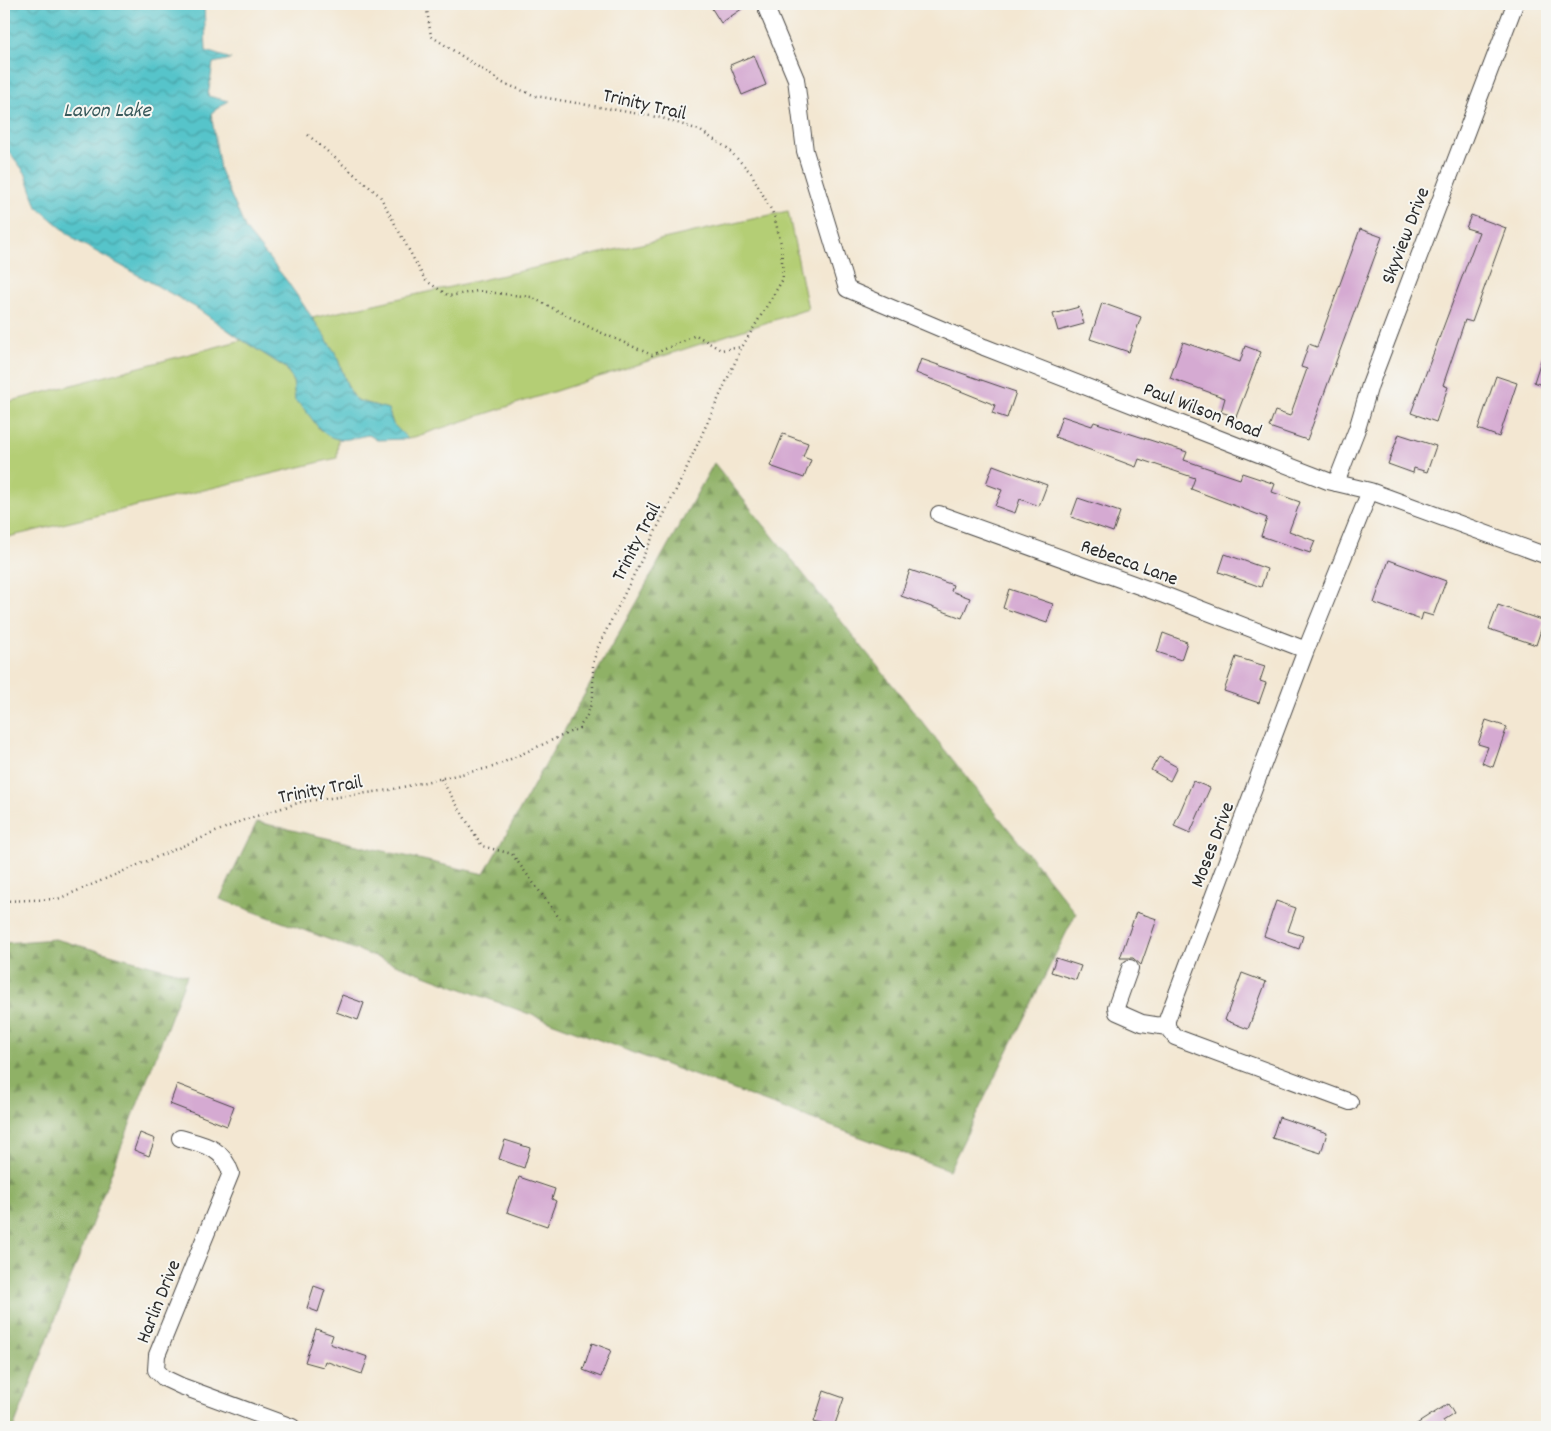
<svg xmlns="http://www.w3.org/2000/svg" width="1551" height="1431" viewBox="0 0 1551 1431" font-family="Dekko,sans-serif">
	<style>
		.grass { fill: #b4ce74; stroke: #707c50 }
		.forest { fill: url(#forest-firs); stroke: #5d6e48 }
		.water { fill: url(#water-waves); stroke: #40787a }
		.building { fill: #d5aad2 }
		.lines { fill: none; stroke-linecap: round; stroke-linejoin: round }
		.minor-casing { stroke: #494744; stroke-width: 18 }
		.path { stroke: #494744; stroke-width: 2.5; stroke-dasharray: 1 4; stroke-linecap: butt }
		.minor { stroke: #fff; stroke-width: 16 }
		.labels { text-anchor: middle; stroke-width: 4; stroke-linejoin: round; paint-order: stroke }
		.street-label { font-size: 20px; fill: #2b2b2b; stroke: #f6f6f2 }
		.water-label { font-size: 21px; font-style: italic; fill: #38595b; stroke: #f6f6f2 }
	</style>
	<defs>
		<pattern id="forest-firs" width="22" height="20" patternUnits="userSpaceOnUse" patternTransform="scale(1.25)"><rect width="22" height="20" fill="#8fb166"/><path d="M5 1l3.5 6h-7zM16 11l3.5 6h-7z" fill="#759054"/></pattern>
		<pattern id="water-waves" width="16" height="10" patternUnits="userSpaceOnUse" patternTransform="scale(1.25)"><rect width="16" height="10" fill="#56c4ca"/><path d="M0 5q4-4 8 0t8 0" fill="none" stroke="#479fa4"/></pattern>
	</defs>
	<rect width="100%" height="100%" fill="#f6f6f2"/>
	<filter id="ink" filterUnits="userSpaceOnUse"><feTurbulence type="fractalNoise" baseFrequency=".02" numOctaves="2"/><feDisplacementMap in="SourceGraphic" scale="10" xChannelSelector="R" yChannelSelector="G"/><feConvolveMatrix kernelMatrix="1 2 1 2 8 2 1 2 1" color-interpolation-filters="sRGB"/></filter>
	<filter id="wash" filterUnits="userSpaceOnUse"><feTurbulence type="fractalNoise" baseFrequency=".0096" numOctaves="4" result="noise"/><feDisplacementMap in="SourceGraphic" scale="20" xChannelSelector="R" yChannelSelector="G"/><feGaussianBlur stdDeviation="1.12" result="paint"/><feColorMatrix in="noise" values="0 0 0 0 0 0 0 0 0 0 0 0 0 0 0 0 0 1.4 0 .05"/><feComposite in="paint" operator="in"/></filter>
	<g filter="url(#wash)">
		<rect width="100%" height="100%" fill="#f3e7d2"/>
		<path class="grass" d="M788,211L808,309L408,439L393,424L388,409L356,400L348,387L336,354L312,318Z
			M242,340L286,368L293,380L295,401L303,406L320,430L338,439L337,458L4,538V403Z"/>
		<path class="forest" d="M714,463L1076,913L949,1170L220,899L257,822L484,874Z
			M55,939L187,975L14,1427H4V943Z"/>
		<path class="water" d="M4,4H204L206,51L231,59L213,63L208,96L228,101L211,113L220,170L246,230L287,281L322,332L336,354L348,387L356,400L388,409L393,424L408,439L377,440L369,435C360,436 346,441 338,439C316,435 312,412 295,401L293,380L286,368L242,340L195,307L77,241L37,207L26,174L4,145Z"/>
		<g id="blocks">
			<path class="building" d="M709,4H749L721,23Z
				M754,55L766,85L742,95L730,65Z
				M1471,215L1506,228L1472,322L1465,320L1443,385L1448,387L1436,422L1411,413L1479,232L1466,228Z
				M1360,229L1382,237L1307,440L1269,427L1275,411L1290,416L1307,369L1301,367L1309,344L1317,347Z
				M1102,303L1141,317L1129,352L1090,339Z
				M1079,307L1084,324L1058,331L1053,314Z
				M1183,342L1240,362L1245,346L1261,352L1236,417L1221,412L1225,398L1170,378Z
				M1545,348H1547V387L1534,382Z
				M921,359L1016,392L1007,418L992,413L995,405L916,373Z
				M1496,376L1517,383L1499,437L1478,429Z
				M1062,416L1092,426L1094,422L1187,452L1184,460L1240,479L1242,473L1275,484L1272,492L1300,502L1289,531L1315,541L1310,553L1261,536L1267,518L1191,489L1195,478L1139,459L1136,467L1055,437Z
				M783,434L808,443L803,457L811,460L804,478L770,466Z
				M1399,434L1436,446L1427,472L1414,468L1413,473L1388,464Z
				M993,465L1047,485L1039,506L1020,499L1015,513L995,506L1002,490L986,484Z
				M1078,498L1120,512L1113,532L1071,517Z
				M1225,554L1267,569L1261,587L1219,572Z
				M1389,560L1446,581L1433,616L1423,613L1421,620L1374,603Z
				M910,570L953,585L951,591L970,598L962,618L901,596Z
				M1009,589L1053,604L1047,623L1003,608Z
				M1498,605L1544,621L1536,645L1489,629Z
				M1163,633L1187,642L1181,660L1157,652Z
				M1236,657L1265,666L1260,681L1266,683L1259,703L1224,691Z
				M1486,720L1507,727L1493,767L1482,763L1488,747L1478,744Z
				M1159,757L1177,767L1170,781L1151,770Z
				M1193,781L1210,788L1190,833L1174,826Z
				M1276,901L1296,908L1288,931L1303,936L1299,949L1264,936Z
				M1136,912L1157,919L1141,965L1133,958H1120Z
				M1056,958L1081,966L1076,980L1051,972Z
				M1242,973L1266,982L1248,1029L1225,1020Z
				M342,995L364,1003L358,1020L336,1012Z
				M177,1084L234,1106L227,1126L170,1104Z
				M1279,1117L1327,1133L1321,1153L1272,1138Z
				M140,1133L155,1139L149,1156L134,1150Z
				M505,1140L530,1148L524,1168L499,1159Z
				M519,1177L555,1189L552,1199L556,1201L547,1226L507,1212Z
				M314,1286L325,1290L318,1312L307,1308Z
				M316,1329L333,1335L330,1344L368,1357L362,1374L325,1361L323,1367L305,1362Z
				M592,1343L611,1350L601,1377L583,1370Z
				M824,1391L844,1398L834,1427L814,1422Z
				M1448,1404L1454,1414L1443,1421L1447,1427H1412Z"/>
		</g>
	</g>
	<g filter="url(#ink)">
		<use href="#blocks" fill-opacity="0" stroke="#494744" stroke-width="1"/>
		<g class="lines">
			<g class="minor-casing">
				<path id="minor" d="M767,10L796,79L805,151L847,289L984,347L1328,481L1370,491L1547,556
					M1336,483L1357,429L1370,385L1515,4
					M939,514L1164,595L1306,650
					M1130,968L1116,1007L1117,1012L1142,1023L1167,1027
					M1350,1102L1175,1037L1167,1027V1020L1306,650L1370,491
					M180,1138C205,1145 222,1147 231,1173L157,1355L156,1370L164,1378L181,1386L292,1427"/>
			</g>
			<path class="path" d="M308,135L380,196L425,280L449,296L478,291L531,297L593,329L652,355L696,335L721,350L742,347
				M441,779L482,846L512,854L560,919
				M4,901L58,899L244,820L301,802L389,790L493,767L579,728L588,714L593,696V664L597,649L682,478L742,347L783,279L781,244L774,215L751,173L727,148L699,130L662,118L536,96L503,83L431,36L426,4"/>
			<use href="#minor" class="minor"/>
		</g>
	</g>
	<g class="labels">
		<g class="street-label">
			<text transform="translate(645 103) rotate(13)" y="7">Trinity Trail</text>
			<text transform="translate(1404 235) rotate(-69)" y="7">Skyview Drive</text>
			<text transform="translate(1203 409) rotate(21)" y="7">Paul Wilson Road</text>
			<text transform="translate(635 541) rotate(-63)" y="7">Trinity Trail</text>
			<text transform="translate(1130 561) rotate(20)" y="7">Rebecca Lane</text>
			<text transform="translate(320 788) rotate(-11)" y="7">Trinity Trail</text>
			<text transform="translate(1211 844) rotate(-69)" y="7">Moses Drive</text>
			<text transform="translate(157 1301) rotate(-68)" y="7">Harlin Drive</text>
		</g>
		<g class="water-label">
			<text x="107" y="116">Lavon Lake</text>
		</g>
	</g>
	<rect width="1551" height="1431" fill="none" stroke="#f6f6f2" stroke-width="20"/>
</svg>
